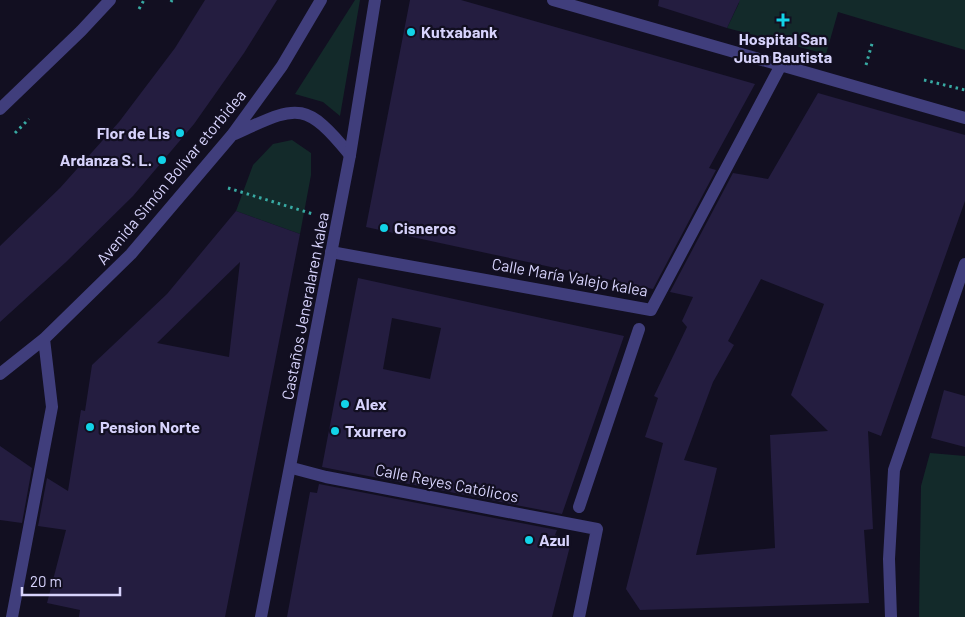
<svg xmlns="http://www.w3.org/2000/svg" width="965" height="617" viewBox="0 0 965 617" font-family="Barlow,sans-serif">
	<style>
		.green { fill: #132a2a }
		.building { fill: #241d40; fill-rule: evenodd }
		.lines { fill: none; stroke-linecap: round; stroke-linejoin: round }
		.path { stroke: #38aaa3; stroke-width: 3; stroke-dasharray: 2.5 4; stroke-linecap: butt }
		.pedestrian { stroke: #403e7c; stroke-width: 12 }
		.minor { stroke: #403e7c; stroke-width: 12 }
		.tertiary { stroke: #403e7c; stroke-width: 12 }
		.poi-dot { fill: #12d3e8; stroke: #120f21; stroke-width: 2 }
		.labels { text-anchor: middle; stroke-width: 4.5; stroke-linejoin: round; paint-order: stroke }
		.poi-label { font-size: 16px; font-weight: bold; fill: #d7d3fc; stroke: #120f21; text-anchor: start }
		.street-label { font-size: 16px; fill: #d7d3fc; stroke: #120f21 }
	</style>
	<rect width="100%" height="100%" fill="#120f21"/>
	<path class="green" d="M355,0H360L340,116L323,102L295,94Z
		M732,0H965V50L838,12L826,54L727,28L739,3Z
		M292,140L311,153V175L300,234L236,211L253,165L273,144Z
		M930,453L965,456V617H919L921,486Z"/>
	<path class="building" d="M205,0H277L244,53L194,124L133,196L66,262L0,322V246L60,188L119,122L175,48Z
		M410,0H461L755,84L709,168L716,170L653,289L366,227Z
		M659,0H740L727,28L658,6Z
		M818,93L965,135V201L881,436L868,431L873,529L864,530L869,603L640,610L626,589L663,443L645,437L658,398L654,396L687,327L682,321L693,297L670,292L733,173L768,179ZM761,279L824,304L791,395L828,431L770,435L775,548L696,555L717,468L684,460L713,382L734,345L728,341Z
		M236,211L300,234L225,617H79L80,610L47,603L66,530L38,526L47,478L68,491L81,410L85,411L92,365L167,294ZM240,262L229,357L157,343Z
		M358,278L624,336L562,514L322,467ZM392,318L441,328L430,379L383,369Z
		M944,390L965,396V447L931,438Z
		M0,446L32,468L22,523L0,520Z
		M319,484L557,530L555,535L563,538V540L571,542L552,617H287L310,492L317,493Z"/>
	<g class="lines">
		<path class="path" d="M171,2L172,0
			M139,9L144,0
			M866,65L873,40
			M924,80L965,90
			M15,133L29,119
			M228,188L313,214"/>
		<path class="pedestrian" d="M579,507L639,329"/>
		<path class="minor" d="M553,0L965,118
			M0,109L81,31L110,0
			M232,135C296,107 303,97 350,155
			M331,252L651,310L781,65
			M0,374L44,339L131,254L232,135L282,66L321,0
			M292,468L326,477L597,529L579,617
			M12,617L52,407L44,339
			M891,617L889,559L894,470L965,264"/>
		<path class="tertiary" d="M261,617L350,155L375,0"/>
	</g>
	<g class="poi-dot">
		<path d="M780.5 12.5h5v5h5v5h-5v5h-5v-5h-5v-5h5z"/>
		<circle cx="411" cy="32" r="5"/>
		<circle cx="180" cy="133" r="5"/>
		<circle cx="162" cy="160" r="5"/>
		<circle cx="384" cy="228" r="5"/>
		<circle cx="345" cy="404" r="5"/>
		<circle cx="90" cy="427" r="5"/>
		<circle cx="335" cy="431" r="5"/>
		<circle cx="529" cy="540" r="5"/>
	</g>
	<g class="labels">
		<g class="poi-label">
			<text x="421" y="38">Kutxabank</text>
			<text x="783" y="45" text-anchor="middle">Hospital San<tspan x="783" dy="18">Juan Bautista</tspan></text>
			<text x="170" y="139" text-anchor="end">Flor de Lis</text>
			<text x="152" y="166" text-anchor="end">Ardanza S. L.</text>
			<text x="394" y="234">Cisneros</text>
			<text x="355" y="410">Alex</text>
			<text x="100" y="433">Pension Norte</text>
			<text x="345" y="437">Txurrero</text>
			<text x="539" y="546">Azul</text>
		</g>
		<g class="street-label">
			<text transform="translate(171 177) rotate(-50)" y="6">Avenida Simón Bolívar etorbidea</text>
			<text transform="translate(570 277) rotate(10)" y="6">Calle María Valejo kalea</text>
			<text transform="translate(305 306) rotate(-79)" y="6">Castaños Jeneralaren kalea</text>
			<text transform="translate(447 483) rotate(11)" y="6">Calle Reyes Católicos</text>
		</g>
	</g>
	<path d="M22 587v8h98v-8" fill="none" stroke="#d7d3fc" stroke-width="2.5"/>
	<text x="30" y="587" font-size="15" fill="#d7d3fc" stroke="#120f21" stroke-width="4" paint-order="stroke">20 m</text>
</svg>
